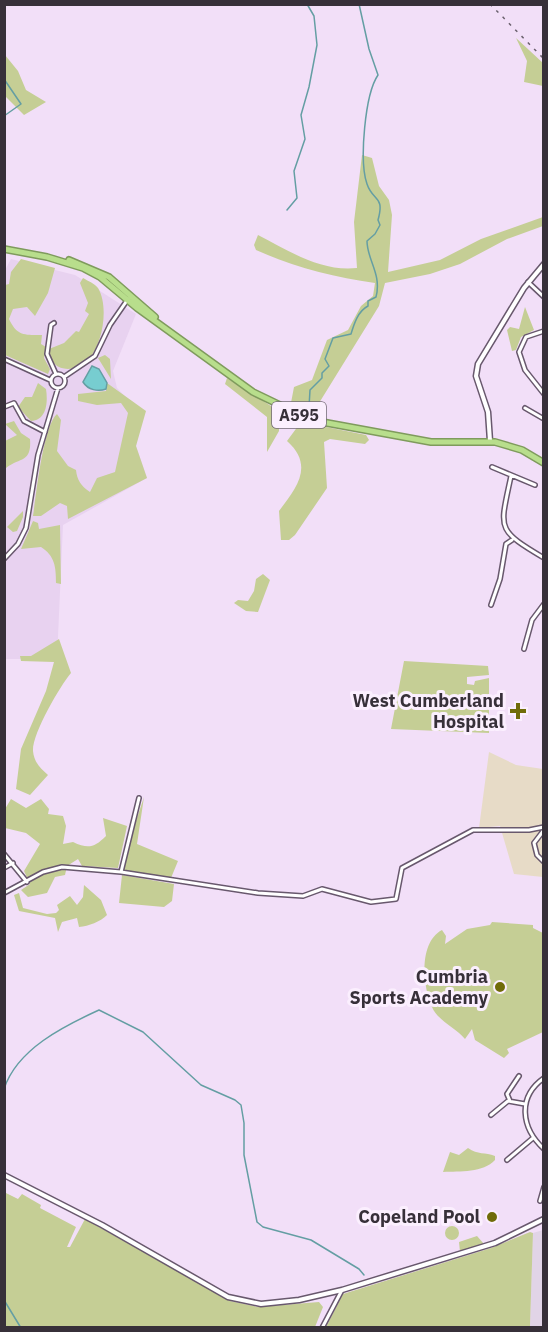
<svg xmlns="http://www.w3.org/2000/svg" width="548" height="1332" viewBox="0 0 548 1332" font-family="'IBM Plex Sans',sans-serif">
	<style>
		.built { fill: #e8d2f0 }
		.industrial { fill: #e7dbc7 }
		.education { fill: #e1d4e7 }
		.green { fill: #c5ce95 }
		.water { fill: #77cdd0; stroke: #649ea3; stroke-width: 1.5 }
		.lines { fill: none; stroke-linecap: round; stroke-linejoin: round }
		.stream { stroke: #649ea3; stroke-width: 1.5 }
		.minor-casing { stroke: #68586d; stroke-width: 6 }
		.tertiary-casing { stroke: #68586d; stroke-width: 7 }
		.secondary-casing { stroke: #68586d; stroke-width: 7 }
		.trunk-casing { stroke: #7f9b5d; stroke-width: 8 }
		.minor { stroke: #fff; stroke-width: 3 }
		.tertiary { stroke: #fff; stroke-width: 4 }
		.secondary { stroke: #fff; stroke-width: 4 }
		.trunk { stroke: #b8de8c; stroke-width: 5 }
		.rail { stroke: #6b616e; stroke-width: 1.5; stroke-dasharray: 3 6; stroke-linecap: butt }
		.poi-dot { fill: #706c09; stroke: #fbeffe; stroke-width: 2 }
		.labels { text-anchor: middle; stroke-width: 6; stroke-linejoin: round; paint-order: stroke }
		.shield { fill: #fbeffe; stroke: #726974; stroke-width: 1.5 }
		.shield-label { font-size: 16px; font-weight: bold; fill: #373039 }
		.poi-label { font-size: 18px; font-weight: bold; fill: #373039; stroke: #fbeffe; text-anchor: end }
	</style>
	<rect width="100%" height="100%" fill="#f2dff8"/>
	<path class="built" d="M11,259L75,275L136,314L113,371L117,388L143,415L136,446L147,478L63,525L57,659H5L4,272Z"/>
	<path class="industrial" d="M489,752L516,765L543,769V877L514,874L500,826L479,828Z"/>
	<path class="education" d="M543,1230V1327L530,1328L533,1233Z"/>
	<path class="green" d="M516,38L543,63V86L524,82L527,61Z
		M5,55L18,71L26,90L46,102L24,115L5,96Z
		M362,155L372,158L379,186L389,200L392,215L388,272L440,260L481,239L543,217V226L507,239L460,264L430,274L385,283L379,306L311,416L290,408L294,387L312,380L327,340L348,330L361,306L373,296L375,283C333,277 294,267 256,250L254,245L258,235C289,251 321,272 357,268L354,222Z
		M21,259L55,268L48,293L35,316L27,307L13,309L9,319C17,336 24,335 42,335L41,344L46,347L44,358L50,369L48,374L5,355V285L9,284L11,272Z
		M83,278C88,281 94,283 98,288C109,306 103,343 89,359C76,374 49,373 49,349L64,343L76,331L79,332L89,314L85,311L88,303L80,283Z
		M525,307L534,330L521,337L516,350L512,351L507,330L510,327L519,329Z
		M105,355L110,359L111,379L98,358Z
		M227,378L279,411V431L267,452V417L225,384Z
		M38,383L46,389C48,402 47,420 31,421L18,407L25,397H32Z
		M107,383L146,411L136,446L147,478L68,519L67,506L60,503L41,516H33C36,496 43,426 57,414L61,420L57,451L68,466L76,470C77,480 81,486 90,492L97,478L115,472L128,413L121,403L97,405L78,401V394L106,391Z
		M14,421L21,433L30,439C32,464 18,457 5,469V441L17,435L5,424Z
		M301,422L366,435L369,440L365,444L330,439L324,442L327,488L295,535L289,540H281L279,511C296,488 315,466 287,441Z
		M23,511V517L17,531L13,532L7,527Z
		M33,521L38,523L39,529L60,525L61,584L56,583C56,567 55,556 41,547L21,549Z
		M263,574L270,580L258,612L246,611L234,603L238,600L248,601L254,591L256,579Z
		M59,639L71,673C60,686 32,734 33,751C34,762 40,768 48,775L30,795L16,789L21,749L46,691L54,662L21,661L20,656H31Z
		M404,661L488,666L489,675L467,677V684L474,685L475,681L489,678V733L391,729Z
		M144,797L137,844L178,861L171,878L124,870L128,845Z
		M11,799L26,808L41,799L49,809L48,814L63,816L66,826L63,844L73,842C88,849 94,848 106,836L103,818L127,826L118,868L82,866L78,859L67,866L65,875L55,877L47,893L28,897L21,890L30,884L24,871L40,844L26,833L5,828V809Z
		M122,875L174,884L172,901L164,907L119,903Z
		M84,885L101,900L107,915C100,922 89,926 79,927L77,918L62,922L58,932L55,918L19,911L14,895L19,893L23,908L47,914L56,913L59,910L57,905L70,896L77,905L83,897Z
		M492,922L533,925V928L543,933V1032L507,1049L509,1053L504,1058L475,1040L472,1029L465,1039C456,1028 437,1020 432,1007C422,985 419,942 442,930L446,936L445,944L467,929L490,925Z
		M468,1148C478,1155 485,1152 495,1156V1160C483,1173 460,1171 443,1172L450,1152L459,1155Z
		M4,1192L18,1199L22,1194L41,1205L40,1208L76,1227L67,1247H70L85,1219L230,1301L258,1307L319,1302L323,1307L315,1327H5Z
		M445 1233a7 7 0 1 1 14 0a7 7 0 1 1-14 0Z
		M530,1232L533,1233L530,1327H326L343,1294L491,1248Z
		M477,1236L484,1244L460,1252L459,1242Z"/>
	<path class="water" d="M92,366L99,369L107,383L106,389C98,392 88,390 83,382Z"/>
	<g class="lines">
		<path class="stream" d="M4,79L21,104L4,116
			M287,210L297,198L294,171L305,139L301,115L309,87L317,45L314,16L307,4
			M309,407L310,390L322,378V373L329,366L325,359L333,338L351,334C354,324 358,311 368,306V301L376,297C382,274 367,260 367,241L375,234L380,225L378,220C385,195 373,202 367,184C359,161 365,94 378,75L369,49L359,4
			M4,1089C17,1049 64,1026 99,1010L143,1032L201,1085L235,1100L241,1105L244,1123V1155L257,1222L263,1227L311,1240L359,1269L364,1275
			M4,1300L21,1328"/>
		<g class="minor-casing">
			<path id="minor" d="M528,282L544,297
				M54,323L51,325L47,354L56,374
				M544,331L526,337L519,352L525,370L544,394
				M4,359L50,380
				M51 381a7 7 0 1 1 14 0a7 7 0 1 1-14 0Z
				M64,377L95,356L110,325L128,299
				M4,407L14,403L24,421L45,432
				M525,408L544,419
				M492,467L535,485
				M511,476C500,529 495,529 544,558
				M4,559L18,544L26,528L38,455L58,388
				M491,605L500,579L506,544L512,540
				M524,649L532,620L544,604
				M544,830L534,843L537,855L544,862
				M4,854L27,882
				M4,868L13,863
				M121,872L139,798
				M4,893L43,872L62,867L121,872L258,893L303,896L322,889L371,902L396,899L402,868L473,830H529L544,827
				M544,1078C517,1097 521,1128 544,1149
				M510,1101L507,1094L519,1076
				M491,1115L508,1101L525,1104
				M507,1160L533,1138
				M540,1201L544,1187
				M322,1328L342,1290"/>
		</g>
		<g class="tertiary-casing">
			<path id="tertiary" d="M490,441L488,412L476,376L478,364L524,288L544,264"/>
		</g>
		<g class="secondary-casing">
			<path id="secondary" d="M4,1175L102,1225L228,1297L261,1304L299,1300L342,1290L495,1243L544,1219"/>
		</g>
		<g class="trunk-casing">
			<path id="trunk" d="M4,249L47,257L83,268L100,277L137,308L253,392L311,420L431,442H495L522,450L544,463
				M69,260L109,277L155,317"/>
		</g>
		<use href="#minor" class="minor"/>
		<use href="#tertiary" class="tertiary"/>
		<use href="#secondary" class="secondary"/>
		<use href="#trunk" class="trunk"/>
		<path class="rail" d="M490,4L544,59"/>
	</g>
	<g class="poi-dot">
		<path d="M515 702h6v6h6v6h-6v6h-6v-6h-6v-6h6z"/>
		<circle cx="500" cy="987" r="6"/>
		<circle cx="492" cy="1217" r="6"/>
	</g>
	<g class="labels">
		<rect class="shield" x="272" y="402" width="54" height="26" rx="4.5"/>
		<g class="shield-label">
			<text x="299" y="421">A595</text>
		</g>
		<g class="poi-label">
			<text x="504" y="707">West Cumberland<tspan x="504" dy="21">Hospital</tspan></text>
			<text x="488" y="983">Cumbria<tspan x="488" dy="21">Sports Academy</tspan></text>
			<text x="480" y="1223">Copeland Pool</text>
		</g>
	</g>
	<rect width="548" height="1332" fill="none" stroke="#373039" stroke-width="12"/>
</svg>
